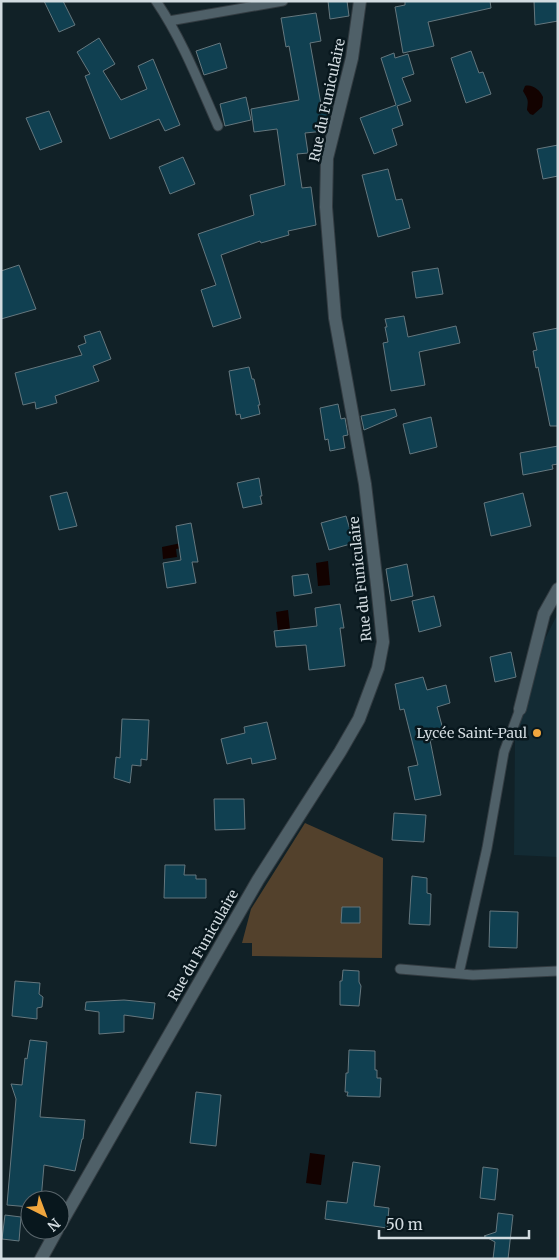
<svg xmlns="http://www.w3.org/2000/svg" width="559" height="1260" viewBox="0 0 559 1260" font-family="Merriweather,serif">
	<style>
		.built { fill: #132b34 }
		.green { fill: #53412c }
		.water { fill: #130200 }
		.building { fill: #104051; stroke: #65777e }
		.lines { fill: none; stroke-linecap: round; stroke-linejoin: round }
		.service-casing { stroke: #333c42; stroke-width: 11 }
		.minor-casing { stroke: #333c42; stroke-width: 14 }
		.service { stroke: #4f6068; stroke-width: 9 }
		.minor { stroke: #4f6068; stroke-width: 12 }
		.poi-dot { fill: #f0a63e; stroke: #08171d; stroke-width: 2 }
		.labels { text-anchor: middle; stroke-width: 5; stroke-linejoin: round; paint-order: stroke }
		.street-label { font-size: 14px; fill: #d2dbe0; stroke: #08171d }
		.poi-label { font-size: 14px; fill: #d2dbe0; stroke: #08171d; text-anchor: end }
	</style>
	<rect width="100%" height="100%" fill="#112127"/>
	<path class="built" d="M558,613V857L514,855L515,736L539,651Z"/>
	<path class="green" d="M305,823L383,858L382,958L252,956V943H242L251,909Z"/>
	<path class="water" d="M525,86C532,84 540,90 543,97L542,107L533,115L530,114L527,110C528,100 529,101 523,91Z
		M186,542L187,547L176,549L177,557L163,559L162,547Z
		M328,561L330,585L318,586L316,563Z
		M288,610L290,629L278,631L276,612Z
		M310,1153L325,1155L321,1185L306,1183Z"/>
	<path class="building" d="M44,1H63L75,25L59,32Z
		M328,1H347L349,16L330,19Z
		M405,1H490L491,8L428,22L434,46L403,53L395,7L405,5Z
		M534,1H558V21L535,25Z
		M316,13L321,41L310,43L321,104L331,105L325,131L305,133L308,153L297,154L302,188L311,187L316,225L288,231L289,235L261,243L260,241L221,255L241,318L213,327L201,290L216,285L198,234L254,215L250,195L285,185L277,129L254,132L251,109L299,100L289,46L286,47L281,18Z
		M99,38L115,64L103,71L121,100L147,89L138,66L153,59L180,125L165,131L159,119L110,139L85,76L90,74L77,52Z
		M220,43L227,68L204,75L196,51Z
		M471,51L479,73L483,72L491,94L466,103L451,58Z
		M394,53L395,58L408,54L414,74L402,78L411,101L397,106L403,125L392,129L397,145L374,154L360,118L396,105L381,58Z
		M246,97L251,120L225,126L220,104Z
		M49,111L62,142L40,150L26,118Z
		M558,145V176L543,179L537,149Z
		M183,157L195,184L170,194L159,167Z
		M388,169L396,200L402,199L410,228L378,237L362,175Z
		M19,265L36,309L1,319V271Z
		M438,268L443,294L416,298L412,272Z
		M404,316L408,337L456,326L460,343L419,352L425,385L391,391L383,343L388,342L385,327H387L385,319Z
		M558,328V426H550L538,367L536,368L533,351L537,350L533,333Z
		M100,331L111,359L93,366L99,381L55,396L57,403L36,409L35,402L23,405L15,373L82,355L78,346L86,343L84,336Z
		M249,367L252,379H254L260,405H258L260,414L241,419L240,414L236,415L229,371Z
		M338,404L341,419L345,418L348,435L343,436L345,448L330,451L328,439L325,440L320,408Z
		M395,409L397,416L364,430L361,416Z
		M431,417L437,447L410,454L403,424Z
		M558,446V464L552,465L553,469L523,475L520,453Z
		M259,478L262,496H260L262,504L243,508L237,483Z
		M67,492L77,526L59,530L50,496Z
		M523,493L531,526L491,536L484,503Z
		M346,516L354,543L329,550L321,523Z
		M191,523L198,562H192L196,583L167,588L163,563L181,560L176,526Z
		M407,564L413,596L391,601L386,569Z
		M308,574L312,593L294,596L292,576Z
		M434,596L441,626L419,632L412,601Z
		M340,604L344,628H340L345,666L309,670L306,645L276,647L274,631L317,626L315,608Z
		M511,652L516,677L495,682L490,657Z
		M423,677L427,690L446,685L450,703L437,707L445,737L430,740L441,795L415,800L408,767L418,765L404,709L400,710L395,684Z
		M122,719L149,720L147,760L141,759V766L132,765L130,783L114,778L116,757L120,758Z
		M267,722L276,759L252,764L251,758L227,764L221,739L245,733L244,727Z
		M214,799H244L245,829L215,830Z
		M394,813L426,815L424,842L392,840Z
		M165,865H185L184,875H196V879H206V898H164Z
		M412,876L427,878V893L431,894L430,925L409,924Z
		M342,907H360V923H341Z
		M490,911L518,912L517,948L489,947Z
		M343,970L359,971V982L361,986L359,1006L340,1005V981H342Z
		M15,981L40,983L39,994L43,997L42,1007L37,1008V1019L12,1016Z
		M124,1000L155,1003L153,1019L124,1015V1032L99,1034V1012L85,1010L86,1002Z
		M30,1040L47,1042L40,1117L85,1120L83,1139H82L75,1171L44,1165L41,1200H30V1207L7,1205L16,1099L11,1084L22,1085L25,1058L27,1059Z
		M349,1050L375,1051V1070H377V1078H381L380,1097L347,1096L348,1092H345L346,1073H348Z
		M196,1092L221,1095L216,1146L190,1143Z
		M353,1162L380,1166L374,1206L389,1208L387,1228L325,1219L327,1201L347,1203Z
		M483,1167L498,1169L495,1200L480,1198Z
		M498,1213L513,1215L508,1259H493L495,1242L484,1236L496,1232Z
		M5,1215L21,1217L19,1241L2,1239Z"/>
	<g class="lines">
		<g class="service-casing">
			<path id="service" d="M156,1C182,39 199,83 218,126
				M169,21L283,1
				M400,969L473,975L558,971
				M459,973L487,848L504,752L520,709"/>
		</g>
		<g class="minor-casing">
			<path id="minor" d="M520,709L544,614L558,589
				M60,1225L258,880L340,752L359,719L378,668L383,642L377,585L365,484L335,318L326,207L327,158L352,58L360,1
				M41,1259L57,1230"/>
		</g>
		<use href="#service" class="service"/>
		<use href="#minor" class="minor"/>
	</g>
	<circle class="poi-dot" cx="537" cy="733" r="5"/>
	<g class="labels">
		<g class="street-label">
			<text transform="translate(327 100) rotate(-78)" y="5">Rue du Funiculaire</text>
			<text transform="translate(360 579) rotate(-96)" y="5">Rue du Funiculaire</text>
			<text transform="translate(203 945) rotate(-60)" y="5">Rue du Funiculaire</text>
		</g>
		<g class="poi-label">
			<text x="527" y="738">Lycée Saint-Paul</text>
		</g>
	</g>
	<rect width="559" height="1260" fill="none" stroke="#d2dbe0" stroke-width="5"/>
	<g transform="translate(45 1215) rotate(138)"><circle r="24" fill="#08171d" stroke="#59656b"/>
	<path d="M0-4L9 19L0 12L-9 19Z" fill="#f0a63e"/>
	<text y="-8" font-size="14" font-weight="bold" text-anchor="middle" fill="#d2dbe0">N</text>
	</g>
	<path d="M379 1230v8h150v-8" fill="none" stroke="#d2dbe0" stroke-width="2.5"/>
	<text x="386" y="1230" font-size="15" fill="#d2dbe0" stroke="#08171d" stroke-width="4" paint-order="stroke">50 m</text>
</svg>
